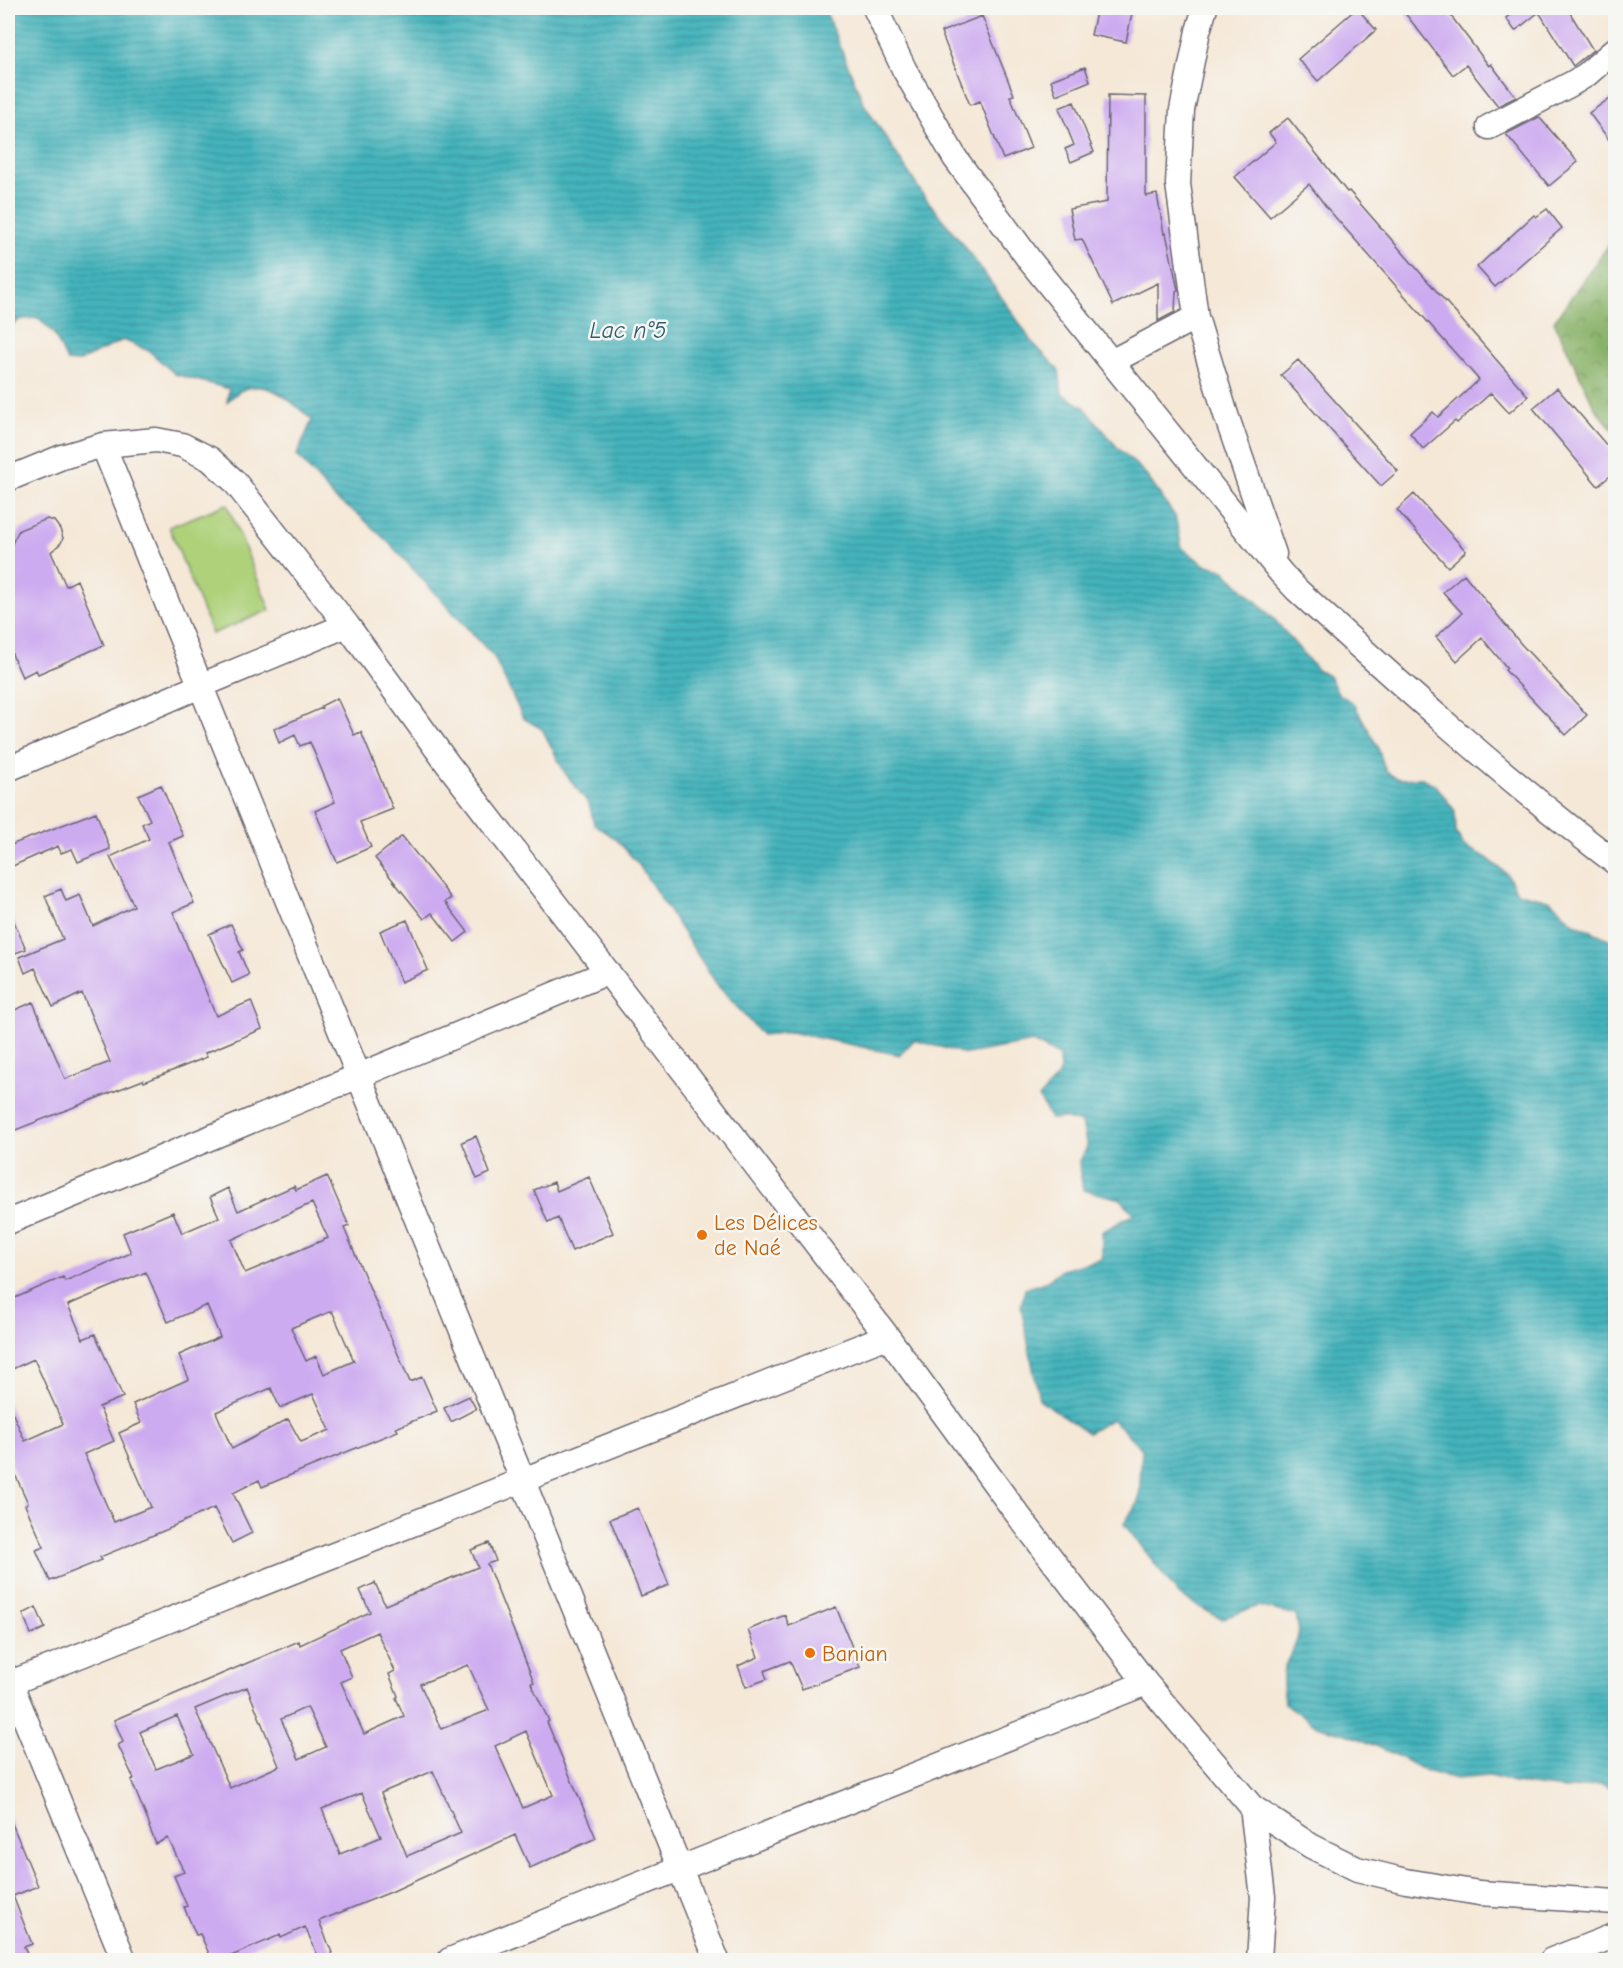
<svg xmlns="http://www.w3.org/2000/svg" width="1623" height="1968" viewBox="0 0 1623 1968" font-family="'Comic Neue',sans-serif">
	<style>
		.forest { fill: url(#forest-crowns); stroke: #566a52; stroke-width: 1.5 }
		.pitch { fill: #aed17a; stroke: #687a5a; stroke-width: 1.5 }
		.water { fill: url(#water-rules); stroke: #336b7c; stroke-width: 1.5 }
		.building { fill: #cdabf0; fill-rule: evenodd }
		.lines { fill: none; stroke-linecap: round; stroke-linejoin: round }
		.minor-casing { stroke: #6c6772; stroke-width: 27 }
		.minor { stroke: #fff; stroke-width: 24 }
		.food-dot { fill: #e8710a; stroke: #f6f6f2; stroke-width: 2 }
		.labels { text-anchor: middle; stroke-width: 5; stroke-linejoin: round; paint-order: stroke }
		.food-label { font-size: 22px; fill: #c56008; stroke: #f6f6f2; text-anchor: start }
		.water-label { font-size: 24px; font-style: italic; fill: #305c6f; stroke: #f6f6f2 }
	</style>
	<defs>
		<pattern id="forest-crowns" width="20" height="18" patternUnits="userSpaceOnUse" patternTransform="scale(1.5)"><rect width="20" height="18" fill="#8ab36a"/><path d="M2 6a3 3 0 1 1 6 0M12 15a3 3 0 1 1 6 0" fill="none" stroke="#709158"/></pattern>
		<pattern id="water-rules" width="6" height="5" patternUnits="userSpaceOnUse" patternTransform="scale(1.5)"><rect width="6" height="5" fill="#44b4bc"/><path d="M0 2.5h6" fill="none" stroke="#38929a"/></pattern>
	</defs>
	<rect width="100%" height="100%" fill="#f6f6f2"/>
	<filter id="ink" filterUnits="userSpaceOnUse"><feTurbulence type="fractalNoise" baseFrequency=".0167" numOctaves="2"/><feDisplacementMap in="SourceGraphic" scale="12" xChannelSelector="R" yChannelSelector="G"/><feConvolveMatrix kernelMatrix="1 2 1 2 8 2 1 2 1" color-interpolation-filters="sRGB"/></filter>
	<filter id="wash" filterUnits="userSpaceOnUse"><feTurbulence type="fractalNoise" baseFrequency=".008" numOctaves="4" result="noise"/><feDisplacementMap in="SourceGraphic" scale="24" xChannelSelector="R" yChannelSelector="G"/><feGaussianBlur stdDeviation="1.35" result="paint"/><feColorMatrix in="noise" values="0 0 0 0 0 0 0 0 0 0 0 0 0 0 0 0 0 1.4 0 .05"/><feComposite in="paint" operator="in"/></filter>
	<g filter="url(#wash)">
		<rect width="100%" height="100%" fill="#f5e8d7"/>
		<path class="forest" d="M1615,236V432L1595,408L1554,321Z"/>
		<path class="pitch" d="M227,504L270,610L212,634L169,527Z"/>
		<path class="water" d="M8,8H824L864,104L923,195L963,244L1012,312L1031,341L1059,370L1062,394L1084,407L1118,448L1144,472L1175,516L1182,548L1204,564L1224,570L1275,620L1317,670L1329,676L1338,693L1354,704L1377,745L1386,772L1398,779L1422,778L1436,785L1455,811L1456,832L1464,846L1487,858L1507,874L1517,892L1551,901L1574,923L1613,941L1615,945V1792L1602,1784L1565,1789L1514,1783L1490,1776L1456,1779L1425,1771L1394,1754L1353,1736L1317,1726L1285,1703C1284,1693 1281,1679 1284,1669C1292,1646 1303,1643 1296,1615L1258,1606L1221,1619L1180,1596L1124,1524L1139,1500L1142,1449L1112,1419L1088,1433L1039,1399L1021,1306L1025,1289L1047,1281L1061,1270L1102,1259V1232L1134,1214L1121,1199L1083,1190L1079,1163L1087,1147L1082,1123L1063,1118L1051,1119L1039,1098L1060,1073L1059,1056L1033,1042L966,1054L914,1040L900,1055L791,1032L762,1035L718,986L639,865L616,839L594,824L589,804L565,773L542,729L523,718L494,657L388,542L360,516L335,499L297,455L312,420C293,403 270,378 242,390C237,392 231,398 227,402L229,389L175,374L149,351L123,340L78,362L67,361L54,334L39,318L21,319L8,328Z"/>
		<g id="blocks">
			<path class="building" d="M1097,8H1133L1126,42L1091,35Z
				M1357,8L1376,30L1318,81L1298,59Z
				M1401,8H1445L1489,66L1491,64L1516,97L1498,106L1466,65L1453,75Z
				M1519,8H1567L1593,50L1573,66L1539,12L1515,31L1506,18Z
				M982,16L1014,95L1010,96L1031,148L1003,159L980,101L970,105L941,32Z
				M1085,67L1090,81L1056,95L1051,80Z
				M1616,94V149L1589,113Z
				M1108,95L1146,96V196L1157,194L1164,234L1166,233L1178,290L1176,291L1175,312L1158,321V283L1113,305L1082,239L1075,240L1069,209L1107,202Z
				M1074,102L1094,152L1071,162L1065,149L1074,145L1059,108Z
				M1539,117L1578,162L1549,186L1506,134Z
				M1288,118L1347,192L1349,191L1528,396L1509,413L1491,393L1457,423L1455,421L1423,449L1410,433L1433,412L1438,417L1479,380L1328,209L1309,184L1270,217L1235,177L1276,142L1269,133Z
				M1547,209L1562,228L1495,287L1477,267L1534,215L1536,217Z
				M1298,360L1398,471L1381,486L1281,375Z
				M1557,388L1616,456V471L1598,486L1533,408Z
				M1414,494L1466,551L1448,567L1397,510Z
				M47,519L54,521L60,529L63,538L61,543L51,552L66,586L77,580L104,645L38,674L36,670L22,677L8,645V551L19,530Z
				M1464,574L1521,644L1587,715L1566,735L1505,670L1507,668L1482,638L1457,661L1436,637L1462,613L1443,592Z
				M337,698L354,735L361,732L393,809L360,822L371,847L337,862L315,811L335,802L310,742L300,746L295,735L279,743L274,729L322,708L321,706Z
				M161,785L183,836L169,842L194,903L173,912L216,1016L251,1001L262,1029L205,1053L207,1057L144,1082L143,1080L8,1133V1013L33,1002L65,1079L110,1062L82,993L53,1007L35,968L25,973L19,957L63,939L45,896L61,889L66,901L80,895L93,926L134,906L110,857L149,839L142,824L150,820L138,795Z
				M96,812L110,849L78,862L72,849L61,853L58,846L8,868V846Z
				M402,836L451,898L445,902L468,932L455,942L432,913L424,919L375,858Z
				M8,908L26,949L8,956Z
				M407,920L428,970L401,982L380,931Z
				M231,924L243,950L239,952L249,975L232,983L209,934Z
				M476,1136L490,1173L477,1179L462,1142Z
				M327,1176L349,1226L344,1228L410,1382L422,1377L437,1411L396,1428L398,1431L300,1471L262,1487L259,1480L233,1493L252,1533L232,1543L214,1508L173,1526V1527L100,1557L102,1560L50,1581L36,1550L44,1547L25,1505L28,1503L8,1459V1403L25,1441L63,1424L34,1359L8,1371V1301L63,1277L65,1281L131,1253L123,1233L173,1212L182,1233L219,1217L210,1197L228,1188L238,1211L294,1186L296,1190ZM312,1203L328,1238L245,1273L231,1240ZM146,1272L168,1322L207,1305L220,1337L179,1355L189,1379L133,1404L141,1423L119,1433L151,1507L114,1522L84,1454L114,1441L99,1407L123,1397L95,1334L83,1339L68,1305ZM332,1311L354,1361L324,1374L316,1356L306,1361L291,1328ZM271,1388L280,1408L313,1394L330,1430L301,1442L288,1419L232,1449L216,1412Z
				M589,1177L613,1233L572,1251L558,1218L548,1223L534,1190L554,1182L557,1191Z
				M469,1396L476,1409L451,1422L444,1408Z
				M638,1508L669,1585L641,1596L610,1519Z
				M489,1543L496,1561L487,1564L534,1682L531,1683L549,1721L547,1722L596,1838L530,1868L515,1835L391,1892L319,1921L335,1960H320L305,1927L281,1938L280,1935L222,1960H212L200,1934L196,1935L184,1907L187,1906L174,1876L184,1872L168,1838L156,1844L149,1827L150,1826L131,1780L134,1779L118,1745L123,1742L114,1720L299,1641L300,1645L370,1612L360,1590L375,1583L385,1605L478,1567L471,1550ZM377,1632L395,1671L389,1674L398,1696L396,1698L404,1716L364,1734L341,1682L352,1677L340,1649ZM468,1665L489,1710L441,1729L420,1684ZM247,1687L279,1766L230,1788L195,1709ZM307,1707L326,1747L299,1759L281,1719ZM177,1716L194,1754L156,1769L140,1732ZM526,1731L553,1795L523,1808L495,1746ZM433,1771L461,1833L407,1856L381,1793ZM362,1793L381,1837L340,1854L322,1809Z
				M36,1607L45,1628L31,1634L23,1614Z
				M836,1607L860,1667L802,1689L790,1661L764,1671L767,1679L746,1687L738,1666L758,1657L748,1630L785,1615L789,1626Z
				M8,1814L38,1886L13,1896L32,1944L24,1947L30,1960H8Z"/>
		</g>
	</g>
	<g filter="url(#ink)">
		<use href="#blocks" fill-opacity="0" stroke="#6c6772" stroke-width="1.5"/>
		<g class="lines">
			<g class="minor-casing">
				<path id="minor" d="M875,8L904,69L955,158L1031,262L1281,573L1297,590C1400,684 1504,778 1616,863
					M1205,8L1198,31L1182,110L1178,184L1196,317L1226,415L1274,554
					M1489,127L1571,84L1586,75L1616,49
					M1113,361L1196,317
					M103,445L717,1960
					M8,479L62,457L103,445L156,440L182,445L210,459L234,481L347,625L447,763L887,1336L1012,1507L1146,1683L1252,1807L1311,1846L1357,1869L1406,1881L1479,1893L1616,1902
					M8,769L200,686L347,625
					M8,1222L608,972
					M8,1677L124,1960
					M8,1684L887,1336
					M1252,1807L1263,1897L1259,1960
					M450,1960L1146,1683
					M1552,1960L1616,1935"/>
			</g>
			<use href="#minor" class="minor"/>
		</g>
	</g>
	<g class="food-dot">
		<circle cx="702" cy="1235" r="6"/>
		<circle cx="810" cy="1653" r="6"/>
	</g>
	<g class="labels">
		<g class="food-label">
			<text x="714" y="1230">Les Délices<tspan x="714" dy="25">de Naé</tspan></text>
			<text x="822" y="1661">Banian</text>
		</g>
		<g class="water-label">
			<text x="628" y="338">Lac n°5</text>
		</g>
	</g>
	<rect width="1623" height="1968" fill="none" stroke="#f6f6f2" stroke-width="30"/>
</svg>
